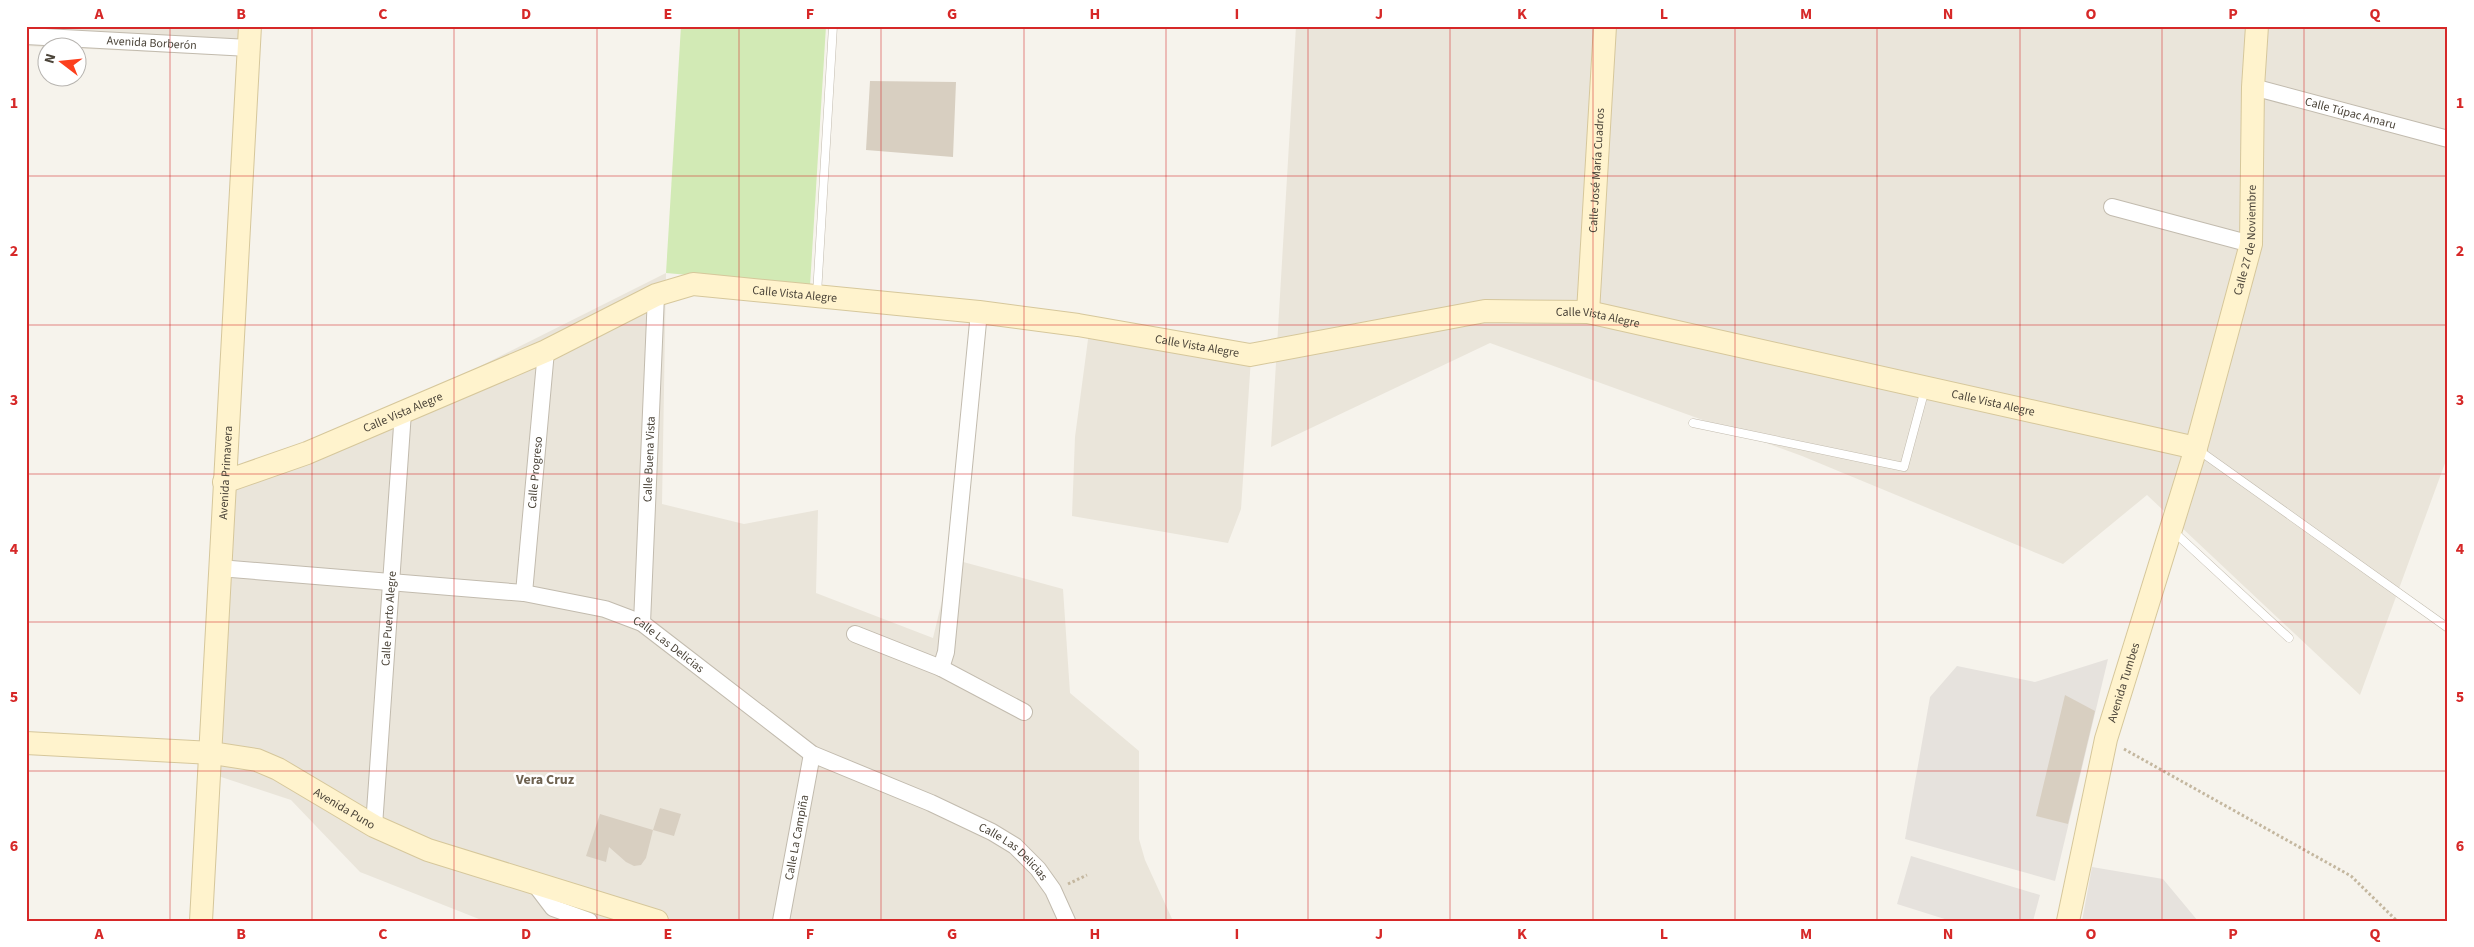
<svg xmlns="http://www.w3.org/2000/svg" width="2474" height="947" viewBox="0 0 2474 947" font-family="'Source Sans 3',sans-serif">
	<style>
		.residential { fill: #eae5da }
		.industrial { fill: #e6e2dd }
		.green { fill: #d2eab5 }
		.building { fill: #d8cfc1 }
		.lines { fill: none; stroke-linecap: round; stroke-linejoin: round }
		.lane-casing { stroke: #c2bbae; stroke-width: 9 }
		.street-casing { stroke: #c2bbae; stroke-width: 18 }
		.secondary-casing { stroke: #d6c79b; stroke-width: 24 }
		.path { stroke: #c4b79f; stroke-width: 3; stroke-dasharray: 2.5 2.5; stroke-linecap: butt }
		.lane { stroke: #fff; stroke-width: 8 }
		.street { stroke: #fff; stroke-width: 16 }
		.secondary { stroke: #fff3cd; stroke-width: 22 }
		.grid { fill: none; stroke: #d62828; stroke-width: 1; stroke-opacity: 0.55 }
		.labels { text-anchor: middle; stroke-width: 5; stroke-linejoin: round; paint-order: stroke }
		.street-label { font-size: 12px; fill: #4b4439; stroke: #fff }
		.neighbourhood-label { font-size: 14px; font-weight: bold; fill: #6e6250; stroke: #fff }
		.neatline { fill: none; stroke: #d62828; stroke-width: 2 }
		.grid-label { font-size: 16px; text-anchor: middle; font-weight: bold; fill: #d62828 }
	</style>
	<rect width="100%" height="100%" fill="#f6f3ec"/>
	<path class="residential" d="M26,26H240L238,56L26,46Z
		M1296,26H2448V455L2360,695L2147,495L2063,564L1802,456L1490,343L1271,447Z
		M666,273L662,504L744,524L818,510L816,593L933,638L952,559L1063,589L1070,693L1139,751V839L1145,860L1173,921H484L360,872L291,800L200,770L217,474L315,449Z
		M1089,332L1251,358L1241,509L1228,543L1072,516L1075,437Z"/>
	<path class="industrial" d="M2108,659L2055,881L1905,839L1930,697L1957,666L2035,682Z
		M1911,856L2040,895L2033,921H1951L1897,904Z
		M2092,867L2163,879L2198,921H2082Z"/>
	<path class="green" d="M681,26H826L810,286L666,273Z"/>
	<path class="building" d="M870,81L956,82L953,157L866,150Z
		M2065,695L2095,711L2068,824L2036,816Z
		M660,808L681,814L674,836L653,830Z
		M600,814L653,830L646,858L641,865L634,866L626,862L609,847L606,862L586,856Z"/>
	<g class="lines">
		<g class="lane-casing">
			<path id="lane" d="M817,294L833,26
				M1693,423L1904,467L1925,389
				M2197,449L2448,628
				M2173,531L2289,638"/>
		</g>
		<g class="street-casing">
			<g id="street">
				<path id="s1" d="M26,36L249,48"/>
				<path id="s2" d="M2253,87L2448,139"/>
				<path d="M2112,207L2251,244"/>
				<path id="s3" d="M219,568L524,593L605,609L642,623L812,754L931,803L992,832L1015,846L1038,869L1053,890L1067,921"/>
				<path id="s4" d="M524,593L546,351"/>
				<path id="s5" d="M642,623L656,295"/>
				<path d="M855,634L941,668L1024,712"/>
				<path d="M941,668L946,652L979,312"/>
				<path id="s6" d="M374,826L403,412"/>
				<path d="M534,883L553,908L589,921"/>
				<path id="s7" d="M781,921L812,754"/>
			</g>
		</g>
		<g class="secondary-casing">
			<g id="secondary">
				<path id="s8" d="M1588,312L1605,26"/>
				<path id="s9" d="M224,482L307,453L546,351L656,295L693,284L979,312L1078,325L1250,355L1485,311L1588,312L2196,448"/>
				<path id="s10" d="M26,743L212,753L257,760L278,769L374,826L428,850L657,921"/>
				<path id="s11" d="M201,921L250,26"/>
				<path id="s12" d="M2068,921L2106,739L2196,448L2251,244L2253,87L2257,26"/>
			</g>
		</g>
		<path class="path" d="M2124,749L2351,876L2397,921
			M1068,884L1087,875"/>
		<use href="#lane" class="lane"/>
		<use href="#street" class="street"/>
		<use href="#secondary" class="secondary"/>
	</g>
	<path class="grid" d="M170,26V921M312,26V921M454,26V921M597,26V921M739,26V921M881,26V921M1024,26V921M1166,26V921M1308,26V921M1450,26V921M1593,26V921M1735,26V921M1877,26V921M2020,26V921M2162,26V921M2304,26V921M26,176H2448M26,325H2448M26,474H2448M26,622H2448M26,771H2448"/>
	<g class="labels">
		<g class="street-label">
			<text dy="4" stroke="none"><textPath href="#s1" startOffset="126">Avenida Borberón</textPath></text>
			<text dy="4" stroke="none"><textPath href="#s2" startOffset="101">Calle Túpac Amaru</textPath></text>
			<text dy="4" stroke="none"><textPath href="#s8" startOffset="142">Calle José María Cuadros</textPath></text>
			<text dy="4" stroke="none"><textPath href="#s12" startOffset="705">Calle 27 de Noviembre</textPath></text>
			<text dy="4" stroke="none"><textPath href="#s9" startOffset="612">Calle Vista Alegre</textPath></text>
			<text dy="4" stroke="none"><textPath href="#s9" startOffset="1424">Calle Vista Alegre</textPath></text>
			<text dy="4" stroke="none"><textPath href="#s9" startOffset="1018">Calle Vista Alegre</textPath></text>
			<text dy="4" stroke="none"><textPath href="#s9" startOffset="1829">Calle Vista Alegre</textPath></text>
			<text dy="4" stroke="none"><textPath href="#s9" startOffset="192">Calle Vista Alegre</textPath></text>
			<text dy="4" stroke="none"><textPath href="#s5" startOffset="164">Calle Buena Vista</textPath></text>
			<text dy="4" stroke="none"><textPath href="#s4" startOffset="121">Calle Progreso</textPath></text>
			<text dy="4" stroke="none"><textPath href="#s11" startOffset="449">Avenida Primavera</textPath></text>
			<text dy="4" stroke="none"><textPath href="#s6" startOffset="208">Calle Puerto Alegre</textPath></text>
			<text dy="4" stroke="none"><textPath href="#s3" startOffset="462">Calle Las Delicias</textPath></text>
			<text dy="4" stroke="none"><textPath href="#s12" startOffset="245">Avenida Tumbes</textPath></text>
			<text dy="4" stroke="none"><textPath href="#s10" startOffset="332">Avenida Puno</textPath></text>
			<text dy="4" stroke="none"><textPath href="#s7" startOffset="85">Calle La Campiña</textPath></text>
			<text dy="4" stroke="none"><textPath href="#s3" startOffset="868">Calle Las Delicias</textPath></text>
		</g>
		<g class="neighbourhood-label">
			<text x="545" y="784">Vera Cruz</text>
		</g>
	</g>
	<rect width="2474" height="947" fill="none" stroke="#ffffff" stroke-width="55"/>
	<g transform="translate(62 62) rotate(286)"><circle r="24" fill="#ffffff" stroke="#b7b4b0"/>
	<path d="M0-4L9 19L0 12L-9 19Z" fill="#fc3f1d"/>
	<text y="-8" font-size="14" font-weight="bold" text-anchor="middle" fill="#4b4439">N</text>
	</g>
	<rect x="28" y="28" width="2418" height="892" class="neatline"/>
	<g class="grid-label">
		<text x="99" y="19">A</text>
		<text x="241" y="19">B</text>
		<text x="383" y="19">C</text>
		<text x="526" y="19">D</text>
		<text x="668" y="19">E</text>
		<text x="810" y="19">F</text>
		<text x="952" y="19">G</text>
		<text x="1095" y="19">H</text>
		<text x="1237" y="19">I</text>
		<text x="1379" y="19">J</text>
		<text x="1522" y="19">K</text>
		<text x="1664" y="19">L</text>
		<text x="1806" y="19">M</text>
		<text x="1948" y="19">N</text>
		<text x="2091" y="19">O</text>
		<text x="2233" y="19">P</text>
		<text x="2375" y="19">Q</text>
		<text x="14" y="108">1</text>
		<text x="2460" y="108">1</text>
		<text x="14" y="256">2</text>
		<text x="2460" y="256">2</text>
		<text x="14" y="405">3</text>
		<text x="2460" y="405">3</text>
		<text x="14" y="554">4</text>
		<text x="2460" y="554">4</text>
		<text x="14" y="702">5</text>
		<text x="2460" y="702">5</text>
		<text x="14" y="851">6</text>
		<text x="2460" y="851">6</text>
		<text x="99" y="939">A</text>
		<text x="241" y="939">B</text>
		<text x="383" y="939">C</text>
		<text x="526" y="939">D</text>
		<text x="668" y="939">E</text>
		<text x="810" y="939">F</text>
		<text x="952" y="939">G</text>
		<text x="1095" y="939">H</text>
		<text x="1237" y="939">I</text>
		<text x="1379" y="939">J</text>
		<text x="1522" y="939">K</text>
		<text x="1664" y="939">L</text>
		<text x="1806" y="939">M</text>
		<text x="1948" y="939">N</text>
		<text x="2091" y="939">O</text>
		<text x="2233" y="939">P</text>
		<text x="2375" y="939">Q</text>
	</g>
</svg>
